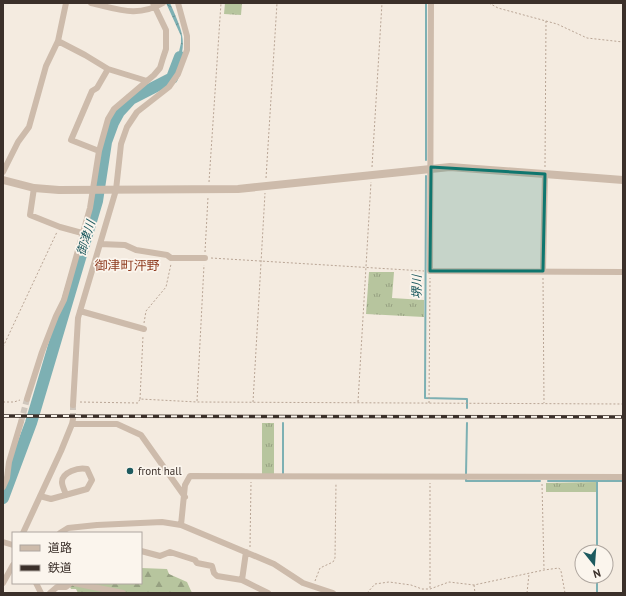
<svg xmlns="http://www.w3.org/2000/svg" width="626" height="596" viewBox="0 0 626 596" font-family="'PT Sans','Noto Sans JP',sans-serif">
	<style>
		.grass { fill: url(#grass-tufts) }
		.forest { fill: url(#forest-firs) }
		.water { fill: url(#water-waves) }
		.lines { fill: none; stroke-linecap: round; stroke-linejoin: round }
		.stream { stroke: #7db0b3; stroke-width: 2 }
		.river { stroke: #7db0b3; stroke-width: 12 }
		.minor-tunnel { stroke: #cfc6bc; stroke-width: 6; stroke-dasharray: 6 3; stroke-linecap: butt }
		.path { stroke: #b9a595; stroke-width: 1; stroke-dasharray: 2 2; stroke-linecap: butt }
		.minor { stroke: #cdbbab; stroke-width: 6 }
		.tertiary { stroke: #cdbbab; stroke-width: 8 }
		.rail-casing { stroke: #3b302a; stroke-width: 3.5 }
		.rail { stroke: #fbf5ed; stroke-width: 2; stroke-dasharray: 6; stroke-linecap: butt }
		.marked { fill: #0f766e; fill-opacity: 0.2; stroke: #0f766e; stroke-width: 3; stroke-linejoin: round }
		.poi-dot { fill: #1d5a5f; stroke: #fbf5ed; stroke-width: 1.5 }
		.labels { text-anchor: middle; stroke-width: 3.5; stroke-linejoin: round; paint-order: stroke }
		.poi-label { font-size: 11px; fill: #3b302a; stroke: #fbf5ed; text-anchor: start }
		.water-label { font-size: 12px; font-style: italic; fill: #1d5a5f; stroke: #fbf5ed }
		.quarter-label { font-size: 13px; fill: #8e3b1f; stroke: #fbf5ed }
	</style>
	<defs>
		<pattern id="grass-tufts" width="24" height="20" patternUnits="userSpaceOnUse"><rect width="24" height="20" fill="#b7c59e"/><path d="M3 7l-1-3M5 7V3M7 7l1-3M15 17l-1-3M17 17v-4M19 17l1-3" fill="none" stroke="#96a081"/></pattern>
		<pattern id="forest-firs" width="22" height="20" patternUnits="userSpaceOnUse"><rect width="22" height="20" fill="#b7c59e"/><path d="M5 1l3.5 6h-7zM16 11l3.5 6h-7z" fill="#96a081"/></pattern>
		<pattern id="water-waves" width="16" height="10" patternUnits="userSpaceOnUse"><rect width="16" height="10" fill="#7db0b3"/><path d="M0 5q4-4 8 0t8 0" fill="none" stroke="#689092"/></pattern>
	</defs>
	<rect width="100%" height="100%" fill="#f4ebe0"/>
	<path class="grass" d="M225,3H242L241,15L224,14Z
		M369,272H394L392,298L424,300V317L366,314Z
		M262,423H274V474L262,475Z
		M596,482V492H546V483Z"/>
	<path class="forest" d="M141,568L167,569L169,574L187,582L192,593H78L76,589H71L68,583H141Z"/>
	<path class="water" d="M166,3H170C184,35 189,44 173,77L181,43V36Z"/>
	<g class="lines">
		<path class="stream" d="M426,160V3
			M426,176L425,398L467,399V408
			M283,423V474
			M466,474L467,423
			M466,479V481H540
			M548,481H623
			M597,481V552
			M597,576V593"/>
		<path class="river" d="M3,498L31,423L97,201L106,142L113,123L119,112L131,99L172,78L180,57"/>
		<path class="minor-tunnel" d="M73,419V405
			M21,422L27,399"/>
		<path class="path" d="M489,3L498,8L557,24L587,38L623,42
			M372,167L382,3
			M545,167L546,20
			M266,178L277,3
			M209,182L221,3
			M205,252L208,197
			M211,258L424,271
			M543,278L544,403
			M144,323L146,311L166,287L171,264
			M3,347L57,232
			M140,399L143,336
			M197,401L204,265
			M3,402H14L20,400
			M80,402L138,403L140,399L197,402L623,404
			M253,402L265,193
			M358,402L371,182
			M429,403L430,278
			M542,484L544,569
			M250,547L251,482
			M315,581L320,568L333,562L335,558L336,483
			M474,585L475,593
			M430,588V483
			M367,593L375,584L389,582L411,585L422,589H430L449,582L474,585L544,570L559,568L561,571L565,593
			M527,593L529,574"/>
		<path class="minor" d="M91,3C118,9 137,18 163,3
			M431,3L430,271L623,272
			M58,41L85,55L108,69L147,81
			M99,151L71,140L92,91L97,88L108,69
			M3,172L18,142L29,127L46,66L58,41L66,3
			M34,188L30,215L60,227L82,233
			M100,244L125,245L136,250L167,255L171,258H205
			M543,271L545,174
			M80,311L144,329
			M27,399L42,352L56,316L64,300L90,208L99,151L108,119L114,109L154,75L160,68L163,58L166,49V30L153,3
			M73,405L78,318L116,190L121,144L127,127L137,112L169,87L178,74L187,50V36L178,3
			M72,424H117L141,435L185,497
			M3,487L7,478L9,462L21,422
			M40,496L51,499L87,489L92,480L87,469C79,467 62,472 62,482C62,486 65,491 66,495
			M181,525L274,564L303,583L333,593
			M23,533L61,451L72,424L73,419
			M60,533L68,528L97,525L162,522L181,525L185,485L190,476L623,477
			M3,542L13,545
			M141,551L160,556L170,552L195,560L197,563L212,566L214,573L217,576L242,580L268,593
			M242,580L246,552
			M3,583L13,565
			M36,583L41,593
			M74,583L123,593
			M50,593L57,587H66L71,583"/>
		<path class="tertiary" d="M3,180L34,188L59,190L238,189L450,167L623,180"/>
		<g class="rail-casing">
			<path id="rail" d="M3,416L623,417"/>
		</g>
		<use href="#rail" class="rail"/>
	</g>
	<path class="marked" d="M431,167L545,174L543,271H430Z"/>
	<circle class="poi-dot" cx="130" cy="471" r="4"/>
	<g class="labels">
		<g class="poi-label">
			<text x="138" y="475">front hall</text>
		</g>
		<g class="water-label">
			<text transform="translate(86 238) rotate(-73)" y="4">御津川</text>
			<text transform="translate(417 287) rotate(-90)" y="4">堺川</text>
		</g>
		<g class="quarter-label">
			<text x="127" y="270">御津町泙野</text>
		</g>
	</g>
	<rect width="626" height="596" fill="none" stroke="#3b302a" stroke-width="8"/>
	<rect x="12" y="532" width="130" height="52" fill="#fbf5ed" stroke="#aea69f"/>
	<rect x="20" y="545" width="20" height="6" fill="#cdbbab" stroke="#aea69f"/>
	<text x="48" y="552" font-size="12" fill="#3b302a">道路</text>
	<rect x="20" y="565" width="20" height="6" fill="#3b302a" stroke="#aea69f"/>
	<text x="48" y="572" font-size="12" fill="#3b302a">鉄道</text>
	<g transform="translate(594 564) rotate(163)"><circle r="19" fill="#fbf5ed" stroke="#aea69f"/>
	<path d="M0-3L7 15L0 10L-7 15Z" fill="#1d5a5f"/>
	<text y="-6" font-size="11" font-weight="bold" text-anchor="middle" fill="#3b302a">N</text>
	</g>
</svg>
